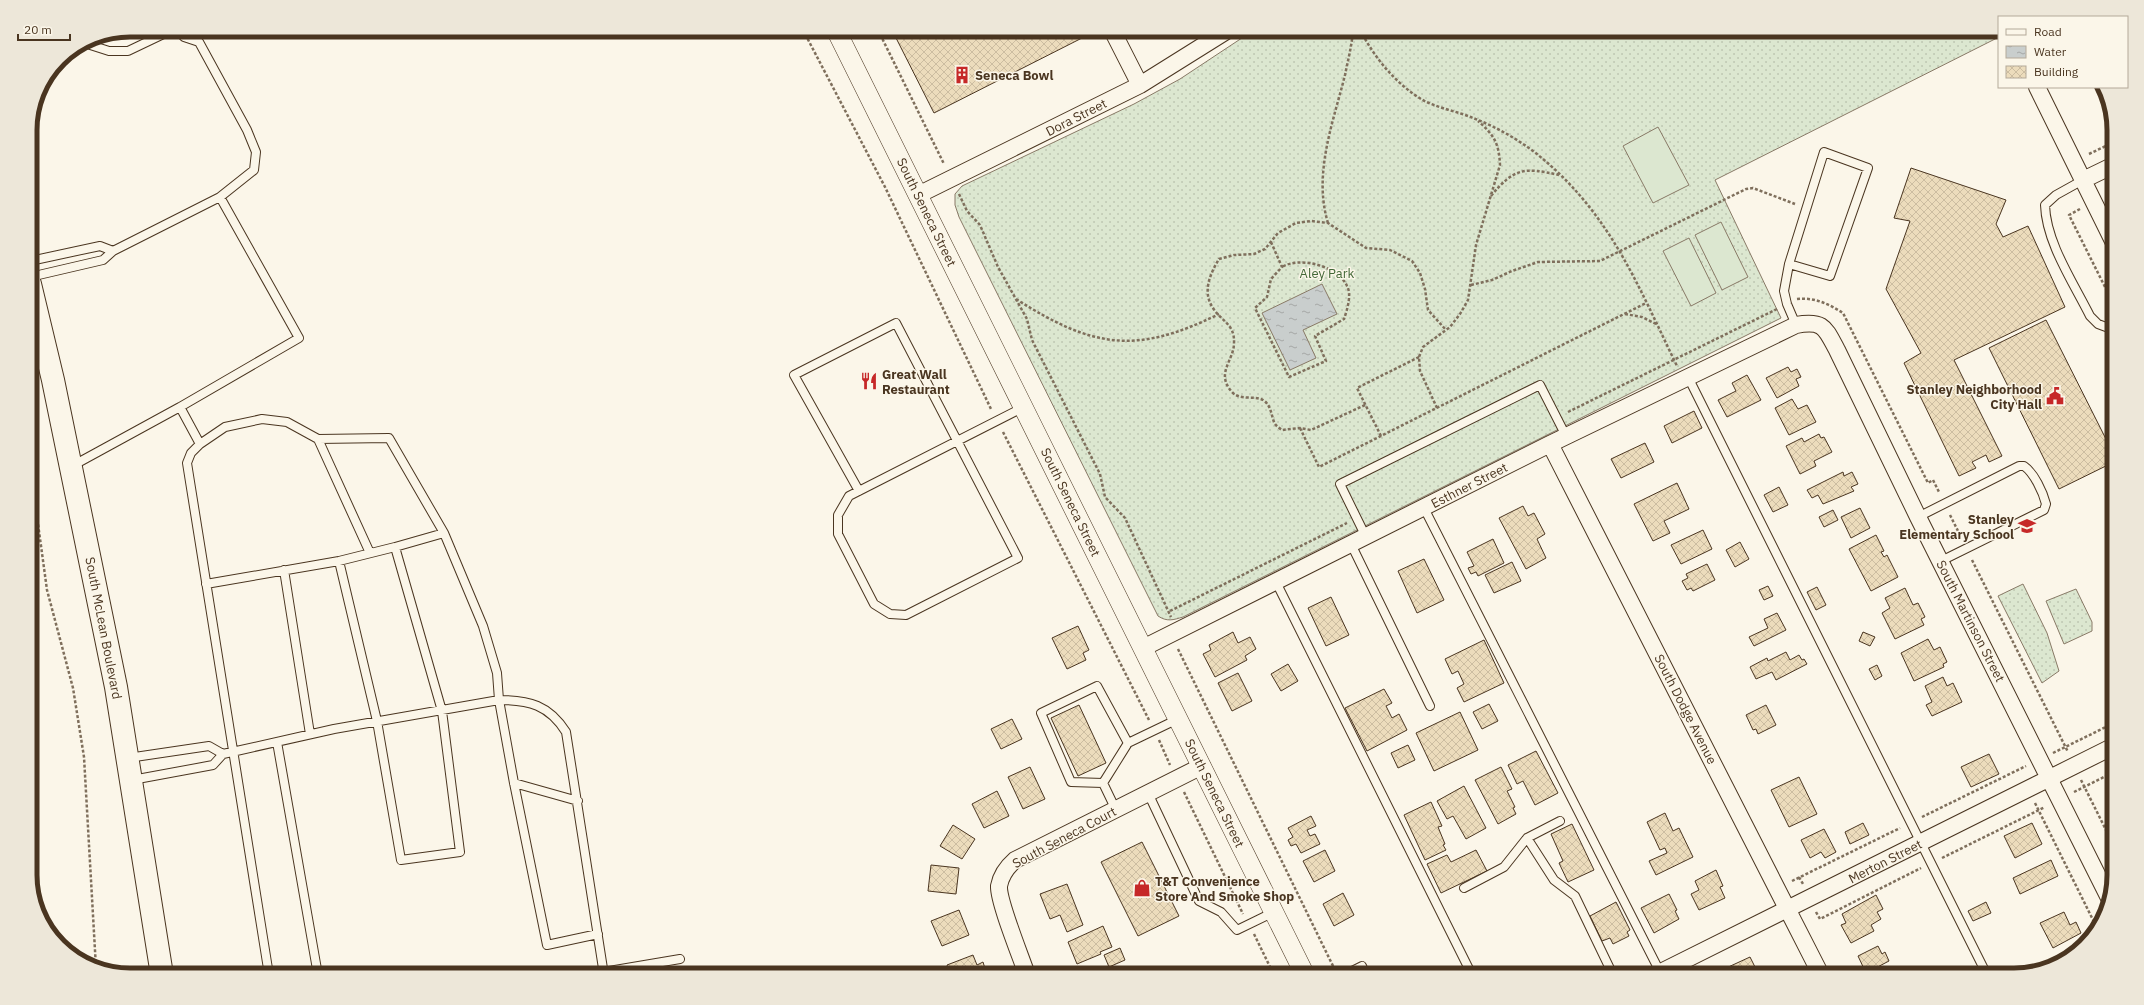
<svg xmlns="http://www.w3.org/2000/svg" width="2144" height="1005" viewBox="0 0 2144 1005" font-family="'IBM Plex Sans',sans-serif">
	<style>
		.grass { fill: url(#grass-dots); stroke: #887966 }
		.pitch { fill: #dce7d0; stroke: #887966 }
		.water { fill: url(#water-ripples); stroke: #887966 }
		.building { fill: url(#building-cross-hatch); stroke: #4a3520 }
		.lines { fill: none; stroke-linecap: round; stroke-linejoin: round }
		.service-casing { stroke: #4a3520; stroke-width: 10 }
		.minor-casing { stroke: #4a3520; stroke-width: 18 }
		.tertiary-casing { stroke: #4a3520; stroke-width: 20 }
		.secondary-casing { stroke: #4a3520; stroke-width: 24 }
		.path { stroke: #7f6f5c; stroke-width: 2.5; stroke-dasharray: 3 2; stroke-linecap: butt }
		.service { stroke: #fbf6e9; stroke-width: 8 }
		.minor { stroke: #fbf6e9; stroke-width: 16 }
		.tertiary { stroke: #fbf6e9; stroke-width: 19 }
		.secondary { stroke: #fbf6e9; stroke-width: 22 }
		.labels { text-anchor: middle; stroke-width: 3; stroke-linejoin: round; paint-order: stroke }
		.poi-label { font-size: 13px; font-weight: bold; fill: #4a3520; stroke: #fbf6e9; text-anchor: start }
		.street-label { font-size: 13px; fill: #4a3520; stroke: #fbf6e9 }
		.park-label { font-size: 13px; fill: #436837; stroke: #fbf6e9 }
		.rim { fill: none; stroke: #4a3520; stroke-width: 5 }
	</style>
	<defs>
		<pattern id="grass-dots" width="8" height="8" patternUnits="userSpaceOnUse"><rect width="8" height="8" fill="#dce7d0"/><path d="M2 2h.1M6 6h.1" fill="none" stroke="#bec7b2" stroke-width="1.8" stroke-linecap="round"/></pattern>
		<pattern id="water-ripples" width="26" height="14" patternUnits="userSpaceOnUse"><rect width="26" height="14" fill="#c9cecd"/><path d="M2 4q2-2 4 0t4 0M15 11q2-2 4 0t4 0" fill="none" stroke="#a5a8a6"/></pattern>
		<pattern id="building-cross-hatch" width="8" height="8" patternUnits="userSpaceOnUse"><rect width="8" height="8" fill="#ecdcbc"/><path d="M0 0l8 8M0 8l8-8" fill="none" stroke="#ccbda1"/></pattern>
	</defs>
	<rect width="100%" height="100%" fill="#fbf6e9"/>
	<path class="grass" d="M1254,30H1997L1999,37L1715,180L1781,318L1183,617C1173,620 1167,622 1158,616L959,217L955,205V194L962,186L1134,104L1180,79Z
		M2023,584L2047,633L2059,671L2042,683L1998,596Z
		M2076,589L2092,622V631L2064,644L2046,601Z"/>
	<path class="pitch" d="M1658,127L1689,185L1653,203L1623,146Z
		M1721,222L1748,277L1722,290L1695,235Z
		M1689,238L1716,293L1691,306L1663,251Z"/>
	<path class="water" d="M1322,284L1337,314L1303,330L1316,358L1290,370L1262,313Z"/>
	<path class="building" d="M892,30H1078L1082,38L934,113Z
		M2105,98L2113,121H2112L2101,100Z
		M1911,168L2006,200L1996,224L2003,237L2028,226L2065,307L1954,360L2002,456L1989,462L1986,455L1972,462L1976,468L1959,476L1904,363L1921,353L1886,289L1910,221L1894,218Z
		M2046,320L2114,455V462L2059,489L1989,348Z
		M1788,367L1791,372L1797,369L1801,377L1796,379L1799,386L1777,398L1766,378Z
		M1747,375L1761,400L1727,417L1718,400L1736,391L1732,383Z
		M1792,399L1798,409L1807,405L1816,422L1789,435L1775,408Z
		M1694,411L1702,428L1672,443L1664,426Z
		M1819,434L1821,438L1824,437L1832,452L1814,461L1816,466L1800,474L1786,446L1802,438L1804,442Z
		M1645,443L1654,462L1621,478L1611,459Z
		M1843,472L1844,476L1852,472L1858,484L1851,487L1854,491L1823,504L1818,495L1812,498L1807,490Z
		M1677,483L1689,509L1664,521L1670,533L1653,541L1634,504Z
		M1779,487L1788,505L1773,512L1764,495Z
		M1523,506L1528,516L1534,513L1545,534L1537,539L1546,558L1526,569L1499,518Z
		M1860,508L1870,528L1851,538L1841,517Z
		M1833,510L1838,520L1824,527L1819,517Z
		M1703,530L1712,549L1681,564L1671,545Z
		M1876,535L1884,551L1881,552L1884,557L1887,555L1898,577L1871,591L1849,549Z
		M1493,539L1504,563L1478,576L1476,572L1471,574L1468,568L1474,566L1467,552Z
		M1740,542L1749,559L1735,567L1726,550Z
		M1424,559L1444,600L1417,613L1398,571Z
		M1512,562L1521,581L1494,593L1485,575Z
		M1707,564L1715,580L1693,591L1691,588L1687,590L1682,581L1688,578L1686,574Z
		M1768,586L1773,596L1764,600L1759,590Z
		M1817,587L1826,605L1816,610L1807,592Z
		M1905,588L1913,605L1918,603L1925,617L1921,619L1924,625L1895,639L1882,613L1890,608L1885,598Z
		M1331,597L1349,635L1326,646L1308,608Z
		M1777,613L1786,630L1754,646L1749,637L1768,628L1764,619Z
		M1078,626L1089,650L1083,653L1086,660L1067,669L1052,638Z
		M1233,632L1238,643L1250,637L1256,649L1245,656L1247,660L1215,677L1203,654L1211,650L1209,645Z
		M1863,632L1875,637L1870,646L1859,641Z
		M1928,639L1934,650L1940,647L1947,662L1943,664L1944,667L1914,681L1901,653Z
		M1484,640L1504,683L1464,702L1457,688L1464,684L1458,671L1452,674L1445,659Z
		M1786,652L1790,660L1799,655L1802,660L1804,659L1807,664L1776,680L1772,672L1756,679L1750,667L1767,658L1768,661Z
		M1288,664L1298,681L1281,691L1271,674Z
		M1877,665L1882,676L1875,680L1869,669Z
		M1238,673L1252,701L1232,711L1218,683Z
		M1943,677L1947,686L1953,683L1962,702L1932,716L1926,705L1932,702L1925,686Z
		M1384,689L1392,703L1386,706L1392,718L1399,714L1407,730L1367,751L1345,708Z
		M1489,704L1498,721L1482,729L1473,712Z
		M1079,705L1106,763L1078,776L1051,718Z
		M1766,705L1776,725L1758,734L1756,729L1753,730L1746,715Z
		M1460,712L1478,750L1434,771L1416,733Z
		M1012,719L1022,739L1001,749L991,729Z
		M1408,745L1415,760L1398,768L1391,753Z
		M1536,751L1558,793L1535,805L1523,781L1517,784L1508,765Z
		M1989,754L1999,774L1971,787L1961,767Z
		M1030,767L1045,799L1023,809L1008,777Z
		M1501,767L1512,789L1507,791L1515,807L1513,808L1516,814L1498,824L1475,780Z
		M1799,777L1817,814L1789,827L1771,790Z
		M1464,786L1486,828L1466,839L1453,816L1447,819L1437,801Z
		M997,791L1009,816L984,828L972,804Z
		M1431,802L1442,826L1438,827L1445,844L1443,845L1446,850L1425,860L1404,815Z
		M1665,813L1673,831L1679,828L1693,857L1656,875L1649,861L1667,853L1665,848L1660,850L1647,822Z
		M1311,816L1316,826L1307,830L1310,836L1315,834L1320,844L1301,853L1296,844L1291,846L1288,840L1293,837L1288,828Z
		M1863,823L1869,835L1850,844L1845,832Z
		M2032,823L2042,844L2015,858L2004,836Z
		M1572,824L1594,870L1568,882L1559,863L1563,861L1551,834Z
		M953,825L975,839L962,859L940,846Z
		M1824,829L1836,852L1825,858L1821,852L1810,858L1801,840Z
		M1142,842L1179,916L1138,936L1101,862Z
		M1325,850L1335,871L1314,882L1303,861Z
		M1476,850L1487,871L1441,893L1427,864L1447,855L1451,862Z
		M2051,860L2058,876L2020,894L2013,878Z
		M931,865L959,868L956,894L928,891Z
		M1716,870L1723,886L1720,887L1725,898L1699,910L1691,894L1699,890L1695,881Z
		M1067,884L1083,925L1067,932L1060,915L1050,919L1040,894Z
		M1343,893L1354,915L1334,926L1323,904Z
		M1669,894L1677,910L1675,911L1679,919L1654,933L1641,908Z
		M1876,895L1883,909L1877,912L1881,919L1871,925L1874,931L1851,943L1841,925L1846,923L1842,914Z
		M1616,902L1630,930L1627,932L1629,936L1613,944L1610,938L1602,941L1590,916Z
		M1986,902L1991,913L1973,921L1968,911Z
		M959,910L969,935L942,946L931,921Z
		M2064,912L2070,925L2076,922L2081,933L2053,948L2040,923Z
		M1103,926L1112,947L1100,952L1101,954L1077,964L1068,942Z
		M1878,946L1882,954L1885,952L1889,961L1866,973L1858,956Z
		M1120,948L1125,960L1109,967L1104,955Z
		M973,955L977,965L983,962L987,975H950L947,965Z
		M1750,957L1759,975H1727L1724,969Z
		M1908,968L1911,975H1894Z
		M1772,970L1774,975H1761Z"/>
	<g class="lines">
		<g class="service-casing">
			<path id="service" d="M177,30L184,37L199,42L247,130L256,152L254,170L220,197
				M84,43L109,51H128L172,30
				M2083,180L2056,195L2045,205C2046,242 2073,282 2090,316L2098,324L2106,327L2114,324
				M113,251L220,197L299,338L180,407
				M30,261L100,246L113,251L103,260L30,277
				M1789,264L1830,276L1868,168L1824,152L1789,264L1784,291L1787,304L1796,325
				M1688,377L1987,975
				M318,439L370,553
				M200,444L225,427L262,419L287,422L318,439L389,438L444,533
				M72,466L180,407L200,444L191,453L187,463L269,975
				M859,491L794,375L896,323L1018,558L906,615L890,614L874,604L838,534V515L849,496L1024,407
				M1424,508L1661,974
				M1918,517L2019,466H2024C2034,473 2043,492 2046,504L2044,510L1941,561
				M1366,537L1340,484L1540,385L1566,436
				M1351,544L1430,706
				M339,561L377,721L401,860L460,852L442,711L395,547
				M284,570L310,734
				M1276,582L1472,975
				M206,584L339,561L395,547L444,533L483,626L497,673L499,700L514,783L547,945L598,934
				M277,742L318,975
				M1128,743L1097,686L1041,713L1071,782L1103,783L1128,743L1178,719
				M223,754L334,729L499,700C529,700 549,705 566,732L604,975
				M128,758L209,746L223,754L213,765L132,780
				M514,783L578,801
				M1103,783L1116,810
				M1148,793L1199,901L1221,912L1237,930L1274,912
				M1560,821L1527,838L1554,880L1575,896L1613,975
				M1464,888L1504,867L1527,838
				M603,972L680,959
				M1344,975L1362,966L1366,975"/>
		</g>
		<g class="minor-casing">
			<path id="minor" d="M1112,30L1140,85
				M2037,87L2114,243
				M2083,180L2114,165
				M918,195L1140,85L1228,30
				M1550,444L1821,975
				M1143,648L1550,444L1796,325C1824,320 1825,328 1837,350L1918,517L2109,898
				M1027,975C1021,957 998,901 999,886C1001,875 1007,867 1015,860L1202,766
				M1655,975L2114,746"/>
		</g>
		<g class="tertiary-casing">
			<path id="tertiary" d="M836,30L1305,975"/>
		</g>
		<g class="secondary-casing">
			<path id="secondary" d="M30,284L53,380L116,687L162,975"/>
		</g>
		<path class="path" d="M803,30L885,187L991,409
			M878,30L944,164
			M1360,30C1375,58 1394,82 1421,99C1436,108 1457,111 1473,118C1497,127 1523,142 1543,159C1612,217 1639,288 1677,366
			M2089,154L2114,142
			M959,194L967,211L980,225L998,267L1027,319L1032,340L1100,474L1105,497L1125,518L1171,617
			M2107,194L2114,190
			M1491,196C1514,168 1524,167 1559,175
			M2080,209L2069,215L2114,305
			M1328,223C1313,174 1333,123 1345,75C1348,60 1352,45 1353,30
			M1271,242L1282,267L1271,279L1267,297L1255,308L1289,377L1326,361L1315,336L1344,319C1347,310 1352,295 1347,286C1338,266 1300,256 1282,267
			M1471,285L1492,280L1512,271L1538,262L1600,261L1746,189L1753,188L1795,204
			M1016,299C1093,348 1136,355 1219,314
			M1797,299C1814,297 1829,304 1843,313L1928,483L1933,480L1939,492
			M1625,314L1642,317L1656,324
			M1365,405L1311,430L1300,428L1282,430C1279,428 1275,425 1274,422C1271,414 1271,405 1263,400C1254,395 1240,401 1232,392C1215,373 1234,361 1234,343C1235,324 1221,321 1213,308C1202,292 1210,274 1219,259L1234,255L1254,254L1265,249L1278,233L1296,223L1311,221L1328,223L1366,248L1390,250L1412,261L1420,273L1425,289L1428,310L1446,330
			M1437,408L1420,371L1419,357L1423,347L1450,327L1460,314L1468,300L1476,245L1500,165C1499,143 1494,135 1478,121
			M1568,412L1777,309
			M1300,428L1319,467L1646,303
			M1003,432L1149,720
			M1381,436L1357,388L1419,357
			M30,465L47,590L73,688L84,757L96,968
			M1950,515L1961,537
			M1972,560L2068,752
			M1170,611L1347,523
			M1178,649L1334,968
			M1159,740L1170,765
			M2053,753L2114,723
			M2081,780L2114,846
			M1184,792L1243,914
			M2074,792L2114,772
			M2035,803L2096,926
			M1922,817L2026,766
			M1942,858L2045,807
			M1799,877L1803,884
			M1792,881L1900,828
			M1816,912L1820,919L1921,868
			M1254,934L1274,975"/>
		<use href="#service" class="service"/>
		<use href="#minor" class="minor"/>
		<use href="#tertiary" class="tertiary"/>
		<use href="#secondary" class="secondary"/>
	</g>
	<defs>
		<g id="building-bare" transform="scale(1.38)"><path d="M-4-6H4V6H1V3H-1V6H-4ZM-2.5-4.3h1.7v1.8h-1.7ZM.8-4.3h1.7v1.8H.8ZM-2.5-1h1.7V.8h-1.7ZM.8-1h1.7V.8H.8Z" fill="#c62828" stroke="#fbf6e9" stroke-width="2.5" paint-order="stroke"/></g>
		<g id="restaurant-bare" transform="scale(1.38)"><path d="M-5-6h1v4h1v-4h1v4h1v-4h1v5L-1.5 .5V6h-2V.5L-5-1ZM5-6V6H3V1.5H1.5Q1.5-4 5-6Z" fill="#c62828" stroke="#fbf6e9" stroke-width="2.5" paint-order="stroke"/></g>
		<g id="civic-bare" transform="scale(1.38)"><path d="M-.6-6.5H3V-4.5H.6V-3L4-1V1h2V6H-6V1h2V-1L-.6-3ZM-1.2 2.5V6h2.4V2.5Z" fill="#c62828" stroke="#fbf6e9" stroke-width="2.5" paint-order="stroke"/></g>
		<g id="school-bare" transform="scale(1.38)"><path d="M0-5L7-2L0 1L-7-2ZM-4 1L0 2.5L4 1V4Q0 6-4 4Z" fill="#c62828" stroke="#fbf6e9" stroke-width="2.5" paint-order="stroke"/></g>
		<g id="shop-bare" transform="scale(1.38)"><path d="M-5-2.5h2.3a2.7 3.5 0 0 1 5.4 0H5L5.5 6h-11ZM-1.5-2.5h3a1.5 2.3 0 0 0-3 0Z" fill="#c62828" stroke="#fbf6e9" stroke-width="2.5" paint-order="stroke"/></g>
	</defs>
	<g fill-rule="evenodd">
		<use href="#building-bare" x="962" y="75"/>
		<use href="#restaurant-bare" x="869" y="381"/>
		<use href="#civic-bare" x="2055" y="396"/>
		<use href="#school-bare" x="2027" y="526"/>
		<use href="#shop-bare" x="1142" y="888"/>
	</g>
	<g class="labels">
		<g class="poi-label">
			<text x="975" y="80">Seneca Bowl</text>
			<text x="882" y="379">Great Wall<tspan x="882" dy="15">Restaurant</tspan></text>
			<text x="2042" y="394" text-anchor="end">Stanley Neighborhood<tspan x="2042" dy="15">City Hall</tspan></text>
			<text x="2014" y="524" text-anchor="end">Stanley<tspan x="2014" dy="15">Elementary School</tspan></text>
			<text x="1155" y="886">T&amp;T Convenience<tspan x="1155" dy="15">Store And Smoke Shop</tspan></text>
		</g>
		<g class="street-label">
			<text transform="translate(1076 117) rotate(-27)" y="5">Dora Street</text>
			<text transform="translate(927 212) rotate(64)" y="5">South Seneca Street</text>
			<text transform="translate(1469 485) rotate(-27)" y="5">Esthner Street</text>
			<text transform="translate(1071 502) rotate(64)" y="5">South Seneca Street</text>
			<text transform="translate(1971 621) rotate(63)" y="5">South Martinson Street</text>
			<text transform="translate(104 628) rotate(79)" y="5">South McLean Boulevard</text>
			<text transform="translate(1686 709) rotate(63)" y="5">South Dodge Avenue</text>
			<text transform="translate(1215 793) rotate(64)" y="5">South Seneca Street</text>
			<text transform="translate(1064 837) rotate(-28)" y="5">South Seneca Court</text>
			<text transform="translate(1885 861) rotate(-27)" y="5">Merton Street</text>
		</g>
		<g class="park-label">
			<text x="1327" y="278">Aley Park</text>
		</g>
	</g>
	<path d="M0 0H2144V1005H0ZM130 37H2014A93 93 0 0 1 2107 130V875A93 93 0 0 1 2014 968H130A93 93 0 0 1 37 875V130A93 93 0 0 1 130 37Z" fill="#ede7d9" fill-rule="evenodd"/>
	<path class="rim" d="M130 37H2014A93 93 0 0 1 2107 130V875A93 93 0 0 1 2014 968H130A93 93 0 0 1 37 875V130A93 93 0 0 1 130 37Z"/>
	<rect x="1998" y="16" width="130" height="72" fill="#fbf6e9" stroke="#b4a999"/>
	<rect x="2006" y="29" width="20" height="6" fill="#fbf6e9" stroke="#b4a999"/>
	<text x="2034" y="36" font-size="12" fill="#4a3520">Road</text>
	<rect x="2006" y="46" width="20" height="12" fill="url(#water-ripples)" stroke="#b4a999"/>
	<text x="2034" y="56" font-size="12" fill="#4a3520">Water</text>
	<rect x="2006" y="66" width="20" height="12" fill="url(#building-cross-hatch)" stroke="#b4a999"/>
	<text x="2034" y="76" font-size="12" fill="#4a3520">Building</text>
	<path d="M18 34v6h52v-6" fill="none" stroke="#4a3520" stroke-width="2"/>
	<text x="24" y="34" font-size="12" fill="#4a3520" stroke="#fbf6e9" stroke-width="3" paint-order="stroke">20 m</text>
</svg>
